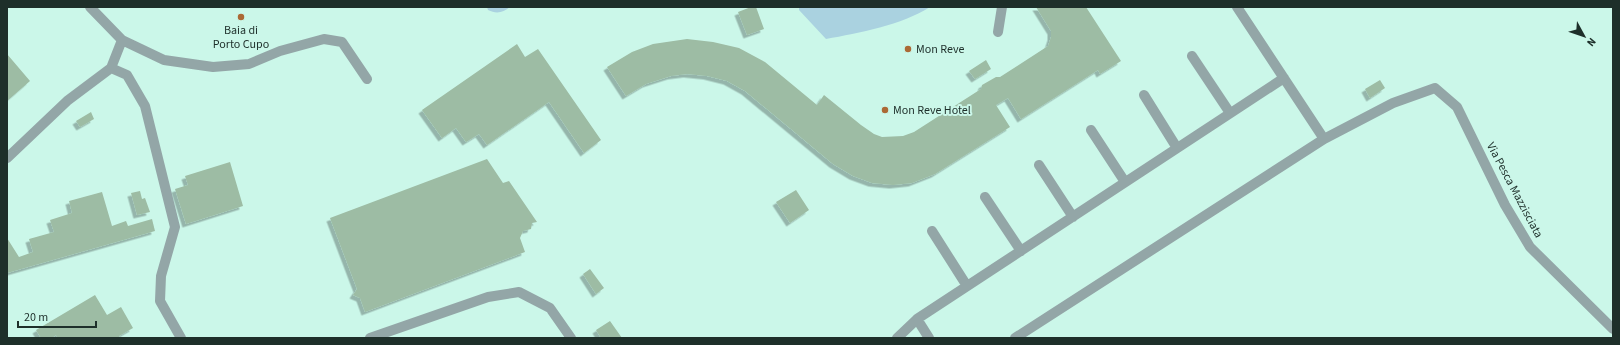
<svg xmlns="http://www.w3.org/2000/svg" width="1620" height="345" viewBox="0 0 1620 345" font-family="'Source Sans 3',sans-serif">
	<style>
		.water { fill: #aad2e0 }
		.building { fill: #9dbca4; filter: url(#shadow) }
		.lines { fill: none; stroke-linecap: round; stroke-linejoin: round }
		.minor { stroke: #93a6a7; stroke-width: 10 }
		.poi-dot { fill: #ab6935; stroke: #cbf7e9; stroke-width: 1.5 }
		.labels { text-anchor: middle; stroke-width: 4; stroke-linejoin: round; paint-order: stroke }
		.poi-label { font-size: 12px; fill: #1e2f2a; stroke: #cbf7e9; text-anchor: start }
		.street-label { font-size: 12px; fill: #1e2f2a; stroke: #cbf7e9 }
	</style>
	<defs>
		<filter id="shadow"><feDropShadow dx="-3.5" dy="3.5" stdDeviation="0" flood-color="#0004"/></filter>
	</defs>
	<rect width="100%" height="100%" fill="#cbf7e9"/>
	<path class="water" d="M487,7H510C503,13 496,14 488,10Z
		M799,7H930C902,25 859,33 826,39L799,10Z"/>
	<path class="building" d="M751,7H756L764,29L747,35L738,12Z
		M1036,7H1086L1121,61L1100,74L1098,70L1021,119L1008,98L996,105L1010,127L935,174L912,183L893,185L872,183L853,176L833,164L745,91L727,81L707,76L687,74L671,76L646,84L626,96L607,67L632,52L653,44L687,39L713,42L739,48L765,62L817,105L824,95L861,125L874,134L882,137L903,136L914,132L981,89L982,85L996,77H1000L1048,46L1051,37V31Z
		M517,44L525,57L538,49L601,140L584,153L549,102L487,145L479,134L466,142L456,128L442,138L422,110Z
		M7,54L30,81L7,101Z
		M986,60L991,69L975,79L969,71Z
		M1380,80L1385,88L1370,98L1365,89Z
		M91,112L94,119L80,127L76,121Z
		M487,159L503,183L509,181L537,222L532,223L531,229L523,231L520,238L525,252L365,312L360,298L353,295L357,289L330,218Z
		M230,162L243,206L186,224L175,189L188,185L185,176Z
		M796,190L809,210L790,223L776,202Z
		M140,191L142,199L145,198L150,212L137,215L131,193Z
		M102,192L112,226L126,221L128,226L152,219L155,231L7,273V238L19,257L33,252L29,239L54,232L50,220L72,213L69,201Z
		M590,269L604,288L596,294L583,274Z
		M95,295L107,315L121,307L133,328L119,336L120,338H57L56,335L52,338H41L36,330Z
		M610,321L622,338H601L596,330Z"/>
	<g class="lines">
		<path class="minor" d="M1237,7L1324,139
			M998,32L1002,7
			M122,40L164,60L213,67L249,64L280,51L324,39L342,42L367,79
			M1192,56L1230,113
			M111,68L127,75L145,106L175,227L161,276L160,301L181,338
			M1144,95L1177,148
			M1091,130L1125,182
			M7,158L67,101L111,68L122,40L90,7
			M1039,165L1073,217
			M985,197L1021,251
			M932,231L967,286
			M917,319L929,338
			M370,338L488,297L519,292L550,308L571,338
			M897,338L917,319L1284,78
			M1015,338L1324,139L1393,103L1435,88L1457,107L1505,205L1530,247L1613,329"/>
	</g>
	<g class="poi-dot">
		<circle cx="241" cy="17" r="4"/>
		<circle cx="908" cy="49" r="4"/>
		<circle cx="885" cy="110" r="4"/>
	</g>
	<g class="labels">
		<g class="poi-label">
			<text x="241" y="34" text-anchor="middle">Baia di<tspan x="241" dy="14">Porto Cupo</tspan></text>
			<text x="916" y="53">Mon Reve</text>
			<text x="893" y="114">Mon Reve Hotel</text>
		</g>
		<g class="street-label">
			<text transform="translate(1515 190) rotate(62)" y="4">Via Pesca Mazzisciata</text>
		</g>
	</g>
	<rect width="1620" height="345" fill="none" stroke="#1e2f2a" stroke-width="16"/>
	<g transform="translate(1584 36) rotate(130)" stroke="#cbf7e9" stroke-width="3" paint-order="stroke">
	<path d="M0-3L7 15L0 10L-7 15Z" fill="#1e2f2a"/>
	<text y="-6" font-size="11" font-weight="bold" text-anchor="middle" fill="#1e2f2a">N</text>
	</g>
	<path d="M18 321v6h78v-6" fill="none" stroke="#1e2f2a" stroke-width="2"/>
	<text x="24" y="321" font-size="12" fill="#1e2f2a" stroke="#cbf7e9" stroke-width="3" paint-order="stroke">20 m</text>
</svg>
